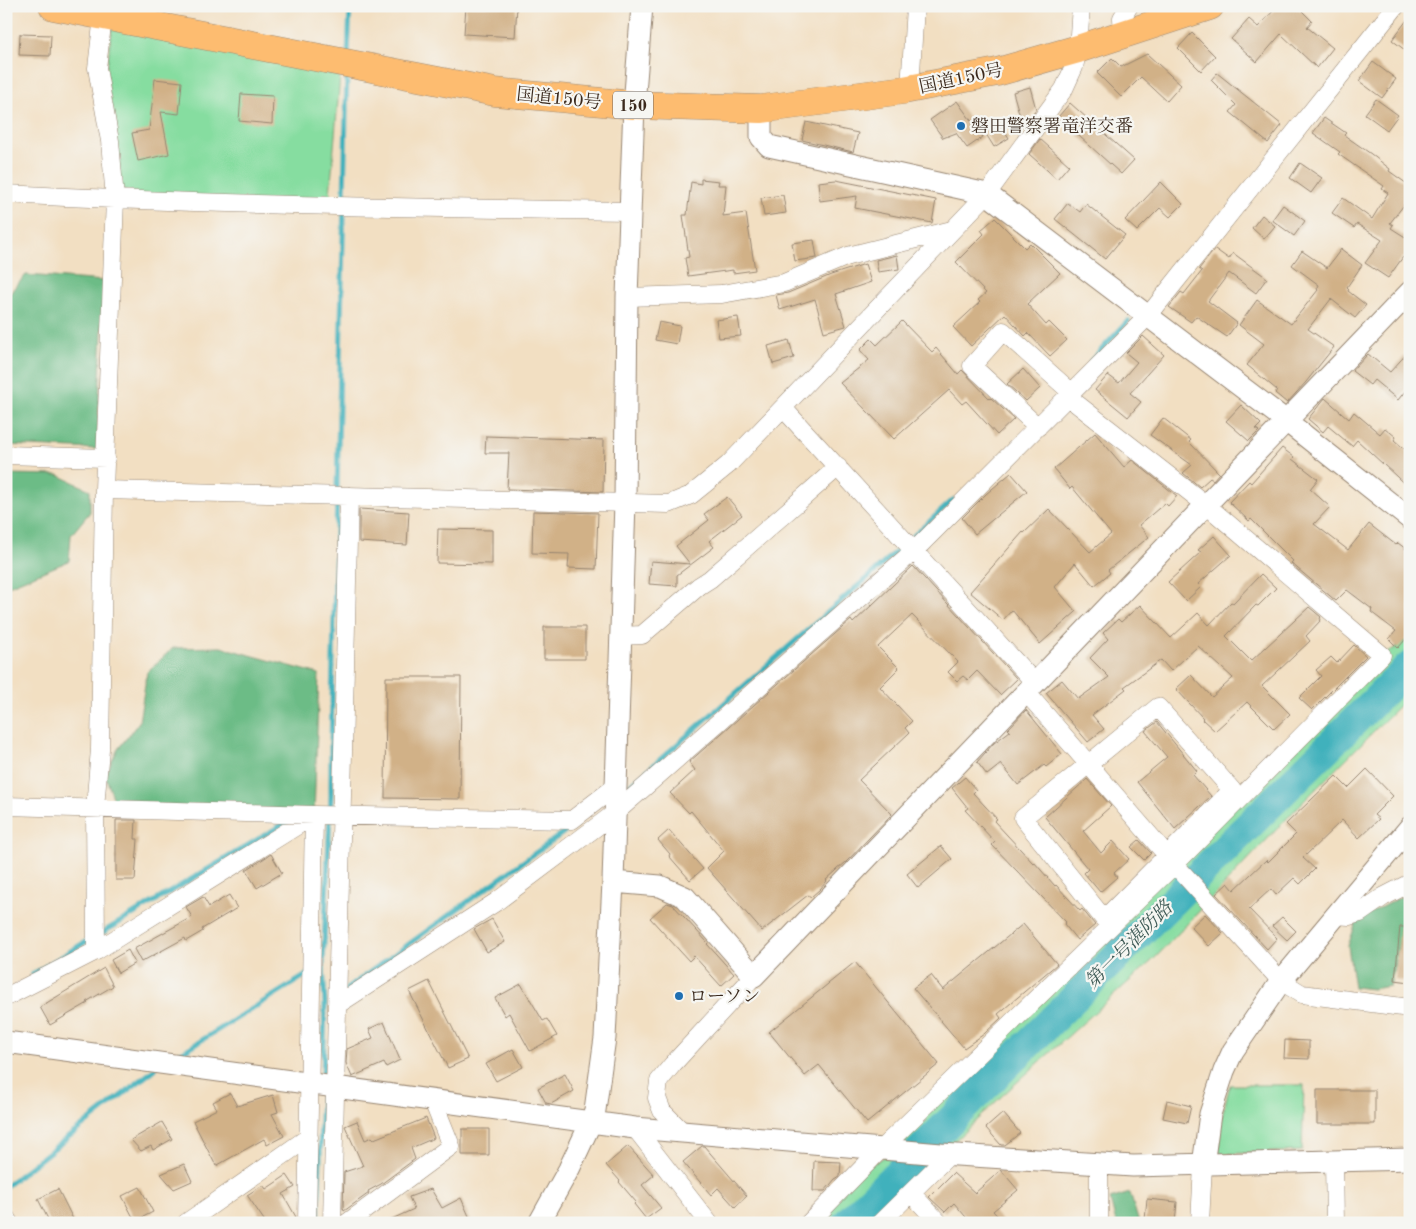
<svg xmlns="http://www.w3.org/2000/svg" width="1416" height="1229" viewBox="0 0 1416 1229" font-family="'Old Standard TT','Noto Serif JP',serif">
	<style>
		.green { fill: #86dda0; stroke: #60845f }
		.forest { fill: #6cbc86; stroke: #547352 }
		.lines { fill: none; stroke-linecap: round; stroke-linejoin: round }
		.stream { stroke: #41b1bc; stroke-width: 5 }
		.river { stroke: #41b1bc; stroke-width: 30 }
		.building { fill: #d1b187 }
		.minor-casing { stroke: #968470; stroke-width: 19 }
		.tertiary-casing { stroke: #968470; stroke-width: 23 }
		.trunk-casing { stroke: #968470; stroke-width: 29 }
		.minor { stroke: #fff; stroke-width: 18 }
		.tertiary { stroke: #fff; stroke-width: 21 }
		.trunk { stroke: #fdbc70; stroke-width: 28 }
		.poi-dot { fill: #1f6fb2; stroke: #f6f6f2; stroke-width: 2 }
		.labels { text-anchor: middle; stroke-width: 4.5; stroke-linejoin: round; paint-order: stroke }
		.shield { fill: #f6f6f2; stroke: #73675e; stroke-width: 1 }
		.shield-label { font-size: 16px; font-weight: bold; fill: #3b2a1e }
		.street-label { font-size: 18px; fill: #3b2a1e; stroke: #f6f6f2 }
		.poi-label { font-size: 18px; fill: #3b2a1e; stroke: #f6f6f2; text-anchor: start }
		.water-label { font-size: 19px; font-style: italic; fill: #3d5955; stroke: #f6f6f2 }
	</style>
	<rect width="100%" height="100%" fill="#f6f6f2"/>
	<filter id="ink" filterUnits="userSpaceOnUse"><feTurbulence type="fractalNoise" baseFrequency=".02" numOctaves="2"/><feDisplacementMap in="SourceGraphic" scale="10" xChannelSelector="R" yChannelSelector="G"/><feConvolveMatrix kernelMatrix="1 2 1 2 8 2 1 2 1" color-interpolation-filters="sRGB"/></filter>
	<filter id="wash" filterUnits="userSpaceOnUse"><feTurbulence type="fractalNoise" baseFrequency=".0096" numOctaves="4" result="noise"/><feDisplacementMap in="SourceGraphic" scale="20" xChannelSelector="R" yChannelSelector="G"/><feGaussianBlur stdDeviation="1.12" result="paint"/><feColorMatrix in="noise" values="0 0 0 0 0 0 0 0 0 0 0 0 0 0 0 0 0 1.4 0 .05"/><feComposite in="paint" operator="in"/></filter>
	<g filter="url(#wash)">
		<rect width="100%" height="100%" fill="#f2dfc2"/>
		<path class="green" d="M112,28L340,76L329,206L115,199L107,66Z
			M1410,638V695L1295,810L1155,958L1003,1095L941,1154L878,1223H809L859,1172L896,1150L1012,1023L1378,659Z
			M1230,1085H1304L1302,1151L1219,1154L1221,1119Z"/>
		<path class="forest" d="M26,275L104,281L97,449L6,445V300L14,288Z
			M6,474L58,475L90,490V512L71,535L69,561L6,587Z
			M221,647L319,674L314,815L115,803L105,775L118,749L139,722L147,672L173,648Z
			M1410,892V937H1400L1390,986L1372,989L1354,987L1348,946L1357,920Z
			M1130,1193L1139,1223H1116L1110,1199Z"/>
		<g class="lines">
			<path class="stream" d="M348,56L350,6
				M1091,361L1128,321
				M621,791L639,778L875,571L953,500
				M100,934L290,820
				M33,974L92,938
				M345,990L574,825
				M173,1058L308,974
				M323,1080L325,1004L323,965L331,796V744L347,72
				M6,1186L155,1069
				M318,1223L322,1091"/>
			<path class="river" d="M847,1223L1410,666"/>
		</g>
		<g id="blocks">
			<path class="building" d="M466,6H517L515,37L464,34Z
				M1278,6H1297L1312,21L1307,27L1333,48L1317,68L1281,34L1257,62L1231,39L1249,19L1258,27Z
				M1410,16V54L1392,40Z
				M1192,33L1215,56L1201,71L1178,48Z
				M20,34L51,35L50,56L19,55Z
				M1147,54L1181,85L1167,101L1141,77L1121,97L1097,73L1112,58L1121,67Z
				M1373,62L1396,79L1382,98L1359,81Z
				M1217,73L1282,125L1268,143L1230,112L1236,105L1211,80Z
				M155,79L182,82L179,114L161,112L169,154L138,161L132,133L149,130Z
				M1030,87L1036,109L1023,127L1013,92Z
				M241,94L273,96L272,124L239,121Z
				M1376,99L1398,115L1387,130L1365,114Z
				M957,101L983,137L967,148L956,133L943,138L930,120Z
				M1070,103L1134,160L1121,174L1058,117Z
				M996,117L1009,138L994,147L981,126Z
				M1324,118L1346,133L1344,135L1371,154L1390,169L1389,171L1410,186V197L1390,223L1393,225L1391,228L1410,240V262L1403,257L1388,278L1365,263L1382,240L1357,224L1354,228L1332,213L1343,198L1372,219L1388,193L1382,189L1384,186L1338,154L1340,152L1313,133Z
				M806,122L858,133L853,152L802,140Z
				M1040,139L1069,165L1057,179L1029,154Z
				M1300,163L1322,178L1311,193L1290,178Z
				M701,179L719,181L718,185H726L723,216L746,213L755,270L733,273V270L688,276L685,258L689,257L683,215H687L691,182L701,184Z
				M836,180L936,200L932,223L855,208L857,196L820,201L818,182Z
				M1161,182L1183,204L1170,217L1160,208L1137,231L1125,220Z
				M783,195L786,213L764,216L761,198Z
				M1068,203L1080,212L1086,204L1125,235L1105,259L1055,219Z
				M1283,205L1305,221L1294,236L1272,220Z
				M1262,215L1275,226L1264,239L1252,228Z
				M995,218L1025,248L1030,243L1060,273L1027,304L1046,325L1049,322L1067,340L1050,356L1028,333L1025,336L1005,314L971,346L953,327L980,302L978,300L986,293L956,262L984,234L981,230Z
				M814,240L817,258L795,261L792,243Z
				M1215,249L1229,259L1233,253L1267,278L1256,293L1229,273L1208,301L1237,323L1227,337L1196,316L1191,322L1169,307L1181,292L1184,294L1202,271L1199,269Z
				M1341,249L1362,265L1347,287L1349,289L1348,291L1366,305L1355,318L1331,299L1308,329L1334,347L1306,382L1287,403L1275,393L1277,390L1247,365L1264,344L1239,325L1257,300L1291,324L1318,290L1317,289L1319,285L1292,265L1302,251L1327,268Z
				M897,255L899,269L878,272L876,260Z
				M865,264L871,282L836,294L846,326L824,332L815,299L780,310L776,295L788,293L831,275Z
				M738,317L741,336L719,338L716,320Z
				M902,321L932,352L936,348L958,374L962,370L990,399L991,398L1014,419L997,435L966,401L962,404L949,390L894,439L840,383L869,360L860,350L871,339L877,345Z
				M659,322L680,326L677,344L655,340Z
				M1143,336L1164,355L1130,393L1141,402L1128,417L1095,390L1108,375L1119,383L1137,362L1126,353Z
				M789,340L794,358L773,364L768,346Z
				M1410,350V385L1398,400L1374,380L1370,385L1352,371L1368,354L1390,372Z
				M1023,369L1040,388L1026,401L1007,384Z
				M1325,398L1349,419L1354,412L1380,434L1385,428L1396,437L1394,440L1410,454V489L1357,440L1352,446L1328,426L1323,432L1308,419Z
				M1241,405L1261,424L1256,429L1259,431L1249,441L1226,421Z
				M1163,418L1191,440L1189,442L1219,473L1213,480L1210,478L1200,487L1183,473L1192,465L1150,435Z
				M1095,433L1124,467L1132,460L1177,496L1168,506L1165,503L1139,525L1149,537L1108,570L1110,573L1094,586L1075,563L1055,587L1076,612L1040,644L1012,610L1003,620L970,592L1023,532L1024,533L1049,509L1090,552L1111,534L1072,487L1070,489L1054,469Z
				M486,436L604,440L603,492L507,489L509,453H485Z
				M1282,448L1294,457L1292,459L1318,479L1310,489L1330,507L1314,524L1348,550L1369,524L1396,545L1398,543L1410,552V642L1406,639L1398,648L1389,639L1396,631L1371,612L1372,609L1347,590L1336,601L1291,563L1293,561L1251,519L1249,521L1229,502L1249,481L1251,483Z
				M1011,473L1027,491L975,534L962,518L986,494Z
				M727,497L742,515L709,541L714,547L677,575V586L649,584L651,561L690,564L676,546L709,520L704,514Z
				M359,509L409,512L407,545L359,542Z
				M533,511L598,513L596,569L568,568L569,554L532,553Z
				M438,529L492,530V564L437,563Z
				M1214,536L1231,555L1198,584L1201,587L1186,601L1168,582L1201,552L1198,550Z
				M913,566L1017,679L1000,695L977,671L968,680L963,676L957,681L948,672L958,662L912,615L878,647L899,668L880,687L912,721L905,728L909,733L859,780L892,814L847,861L826,880L827,881L820,889L811,897L808,895L762,931L707,868L724,851L691,811L689,813L670,793L695,770L689,762L851,620L853,623Z
				M1261,574L1276,588L1258,606L1256,605L1226,636L1251,661L1309,607L1321,617L1320,618L1321,620L1306,636L1310,641L1262,686L1290,714L1274,729L1247,702L1215,731L1202,719L1203,718L1176,689L1191,675L1212,697L1233,678L1198,646L1171,671L1161,660L1124,687L1126,689L1092,715L1104,729L1088,742L1046,693L1062,680L1078,699L1109,677L1090,658L1108,639L1103,633L1118,619L1121,622L1140,605L1171,638L1198,613L1209,625L1231,602L1233,603Z
				M544,627H585V659H544Z
				M1354,645L1366,656L1312,710L1299,698L1321,676L1316,670L1331,657L1337,663Z
				M386,677H461L460,799L385,798Z
				M1026,710L1062,754L1046,767L1044,765L1018,785L1001,764L987,775L977,762L994,743L1010,731L1008,729Z
				M1157,722L1197,771L1193,775L1211,796L1175,829L1137,782L1167,757L1145,731Z
				M1367,769L1393,796L1374,815L1379,819L1359,838L1342,820L1303,858L1315,869L1300,884L1294,878L1276,895L1271,889L1249,909L1277,938L1267,949L1216,894L1228,883L1234,890L1266,860L1268,862L1296,834L1286,824L1336,776L1348,788Z
				M965,777L976,790L973,793L997,819L994,821L1033,863L1034,862L1055,886L1056,885L1080,911L1082,909L1095,925L1077,940L1064,924L1066,922L992,845L995,842L965,810L968,808L952,788Z
				M1087,779L1111,806L1083,831L1101,853L1113,841L1129,859L1114,873L1117,877L1100,892L1084,873L1088,869L1045,817Z
				M116,820H136L135,839H138L135,880H116Z
				M669,830L703,869L690,880L669,856L670,854L658,840Z
				M1139,840L1151,853L1144,860L1131,847Z
				M941,846L952,859L918,888L907,874Z
				M271,854L282,873L257,888L246,870Z
				M229,895L237,908L202,929L203,931L186,941L185,938L141,962L134,949L192,917L186,907L203,897L209,907Z
				M667,903L673,905L708,943L707,944L734,974L721,986L694,956L689,961L650,918Z
				M1205,914L1223,933L1209,946L1191,927Z
				M1282,917L1296,931L1287,940L1272,926Z
				M492,919L505,942L487,952L474,929Z
				M1023,924L1057,964L998,1014L1001,1018L984,1034L964,1048L913,988L931,975L943,990Z
				M1400,927H1410V982L1395,980Z
				M128,950L135,963L118,973L111,960Z
				M855,962L939,1064L867,1123L819,1065L805,1076L769,1032Z
				M104,968L113,986L86,1002L88,1003L50,1025L40,1007Z
				M429,981L468,1059L448,1068L409,991Z
				M521,984L543,1021L547,1019L557,1036L530,1051L509,1013L505,1016L495,998Z
				M384,1022L400,1060L386,1067L384,1063L352,1077L346,1063L347,1049L373,1038L369,1029Z
				M1285,1040L1309,1041V1059L1284,1058Z
				M513,1049L523,1067L496,1081L486,1064Z
				M565,1074L574,1091L551,1104L546,1103L538,1088Z
				M1317,1090H1375V1124H1317Z
				M230,1093L237,1106L273,1095L278,1112L272,1114L284,1136L267,1145L264,1139L216,1166L193,1121L217,1109L213,1102Z
				M1167,1100L1191,1106L1187,1123L1163,1118Z
				M1003,1113L1020,1133L1005,1145H1001L986,1128Z
				M426,1118L434,1138L411,1148L415,1159L381,1184L368,1191L369,1193L344,1211L343,1208L344,1172L363,1166L345,1126L357,1121L365,1140L372,1137L374,1139Z
				M162,1122L172,1139L153,1150L151,1146L141,1151L131,1140Z
				M462,1129H489V1155H462Z
				M628,1146L654,1175L642,1185L661,1208L646,1219L634,1204L636,1202L619,1182L620,1181L606,1165Z
				M702,1146H704L747,1196L735,1207L718,1188L711,1195L683,1162Z
				M814,1161L841,1162L840,1176L835,1179L825,1191H813Z
				M184,1164L192,1181L174,1189L161,1174Z
				M1001,1170L1018,1190L993,1211L1004,1223H971L954,1203L945,1212L929,1197L953,1173L975,1193Z
				M287,1175L295,1187L283,1194L296,1217L288,1223H266L247,1195L263,1185L266,1189Z
				M140,1187L153,1212L135,1221L122,1196Z
				M58,1189L75,1223H50L38,1199Z
				M431,1189L442,1208L461,1198L472,1223H383L414,1209L409,1197Z
				M1147,1199L1177,1202L1175,1223L1145,1220Z"/>
		</g>
	</g>
	<g filter="url(#ink)">
		<use href="#blocks" fill-opacity="0" stroke="#968470" stroke-width="1"/>
		<g class="lines">
			<g class="minor-casing">
				<path id="minor" d="M1123,35L1122,18L1129,6
					M910,89L915,6
					M6,194C214,205 423,208 631,211
					M627,297L722,294L784,283L848,256L952,230
					M783,408L1035,683
					M1038,427L972,366L1003,331L1072,393
					M6,455L106,458
					M104,490L669,504L691,495L728,465L987,194L1064,89L1074,67L1078,49L1081,6
					M620,636L642,635L699,586L710,579L838,467
					M1026,692L1178,868L1281,981L1302,994L1410,1008
					M1158,707L1232,790L1104,919L1023,818Z
					M6,806L314,815L572,820L616,786
					M1336,915L1349,916L1360,913L1383,897L1410,883
					M96,951L95,808L100,749L104,490L115,199L110,141L97,68L103,16
					M6,997L96,951L314,815
					M337,1005L496,902L615,813L915,550L1148,316L1396,6
					M635,1128L709,1223
					M683,1132L662,1111L657,1098L659,1081L673,1064L754,976
					M1334,1161L1335,1223
					M1099,1164V1223
					M911,1193L939,1223
					M6,1218L9,1223
					M186,1223L309,1137
					M307,1223L314,815
					M332,1223L349,496
					M347,1223L451,1146L433,1101
					M809,1223L882,1148L1175,864L1382,655L1205,504L1068,397
					M880,1223L950,1154
					M1200,1223L1203,1165"/>
			</g>
			<g class="tertiary-casing">
				<path id="tertiary" d="M761,109V137L769,146L987,194L1285,420L1410,519
					M613,882L660,886L685,897L754,976L1410,292
					M6,1042L635,1128L941,1154L1133,1166L1410,1159
					M1203,1165L1210,1114L1224,1071L1233,1051L1281,981L1410,827
					M539,1223L569,1169L591,1122L595,1110L605,1038L613,882L625,502L627,297L634,105L642,6"/>
			</g>
			<g class="trunk-casing">
				<path id="trunk" d="M53,6L495,92L634,105L761,109L904,90L997,72L1078,49L1210,6"/>
			</g>
			<use href="#minor" class="minor"/>
			<use href="#tertiary" class="tertiary"/>
			<use href="#trunk" class="trunk"/>
		</g>
	</g>
	<g class="poi-dot">
		<circle cx="961" cy="126" r="5"/>
		<circle cx="679" cy="996" r="5"/>
	</g>
	<g class="labels">
		<rect class="shield" x="613" y="91.5" width="40" height="27" rx="4"/>
		<g class="shield-label">
			<text x="633" y="111">150</text>
		</g>
		<g class="street-label">
			<text transform="translate(961 78) rotate(-12)" y="6">国道150号</text>
			<text transform="translate(559 98) rotate(6)" y="6">国道150号</text>
		</g>
		<g class="poi-label">
			<text x="971" y="132">磐田警察署竜洋交番</text>
			<text x="689" y="1002">ローソン</text>
		</g>
		<g class="water-label">
			<text transform="translate(1128 944) rotate(-45)" y="7">第一号湛防路</text>
		</g>
	</g>
	<rect width="1416" height="1229" fill="none" stroke="#f6f6f2" stroke-width="25"/>
</svg>
